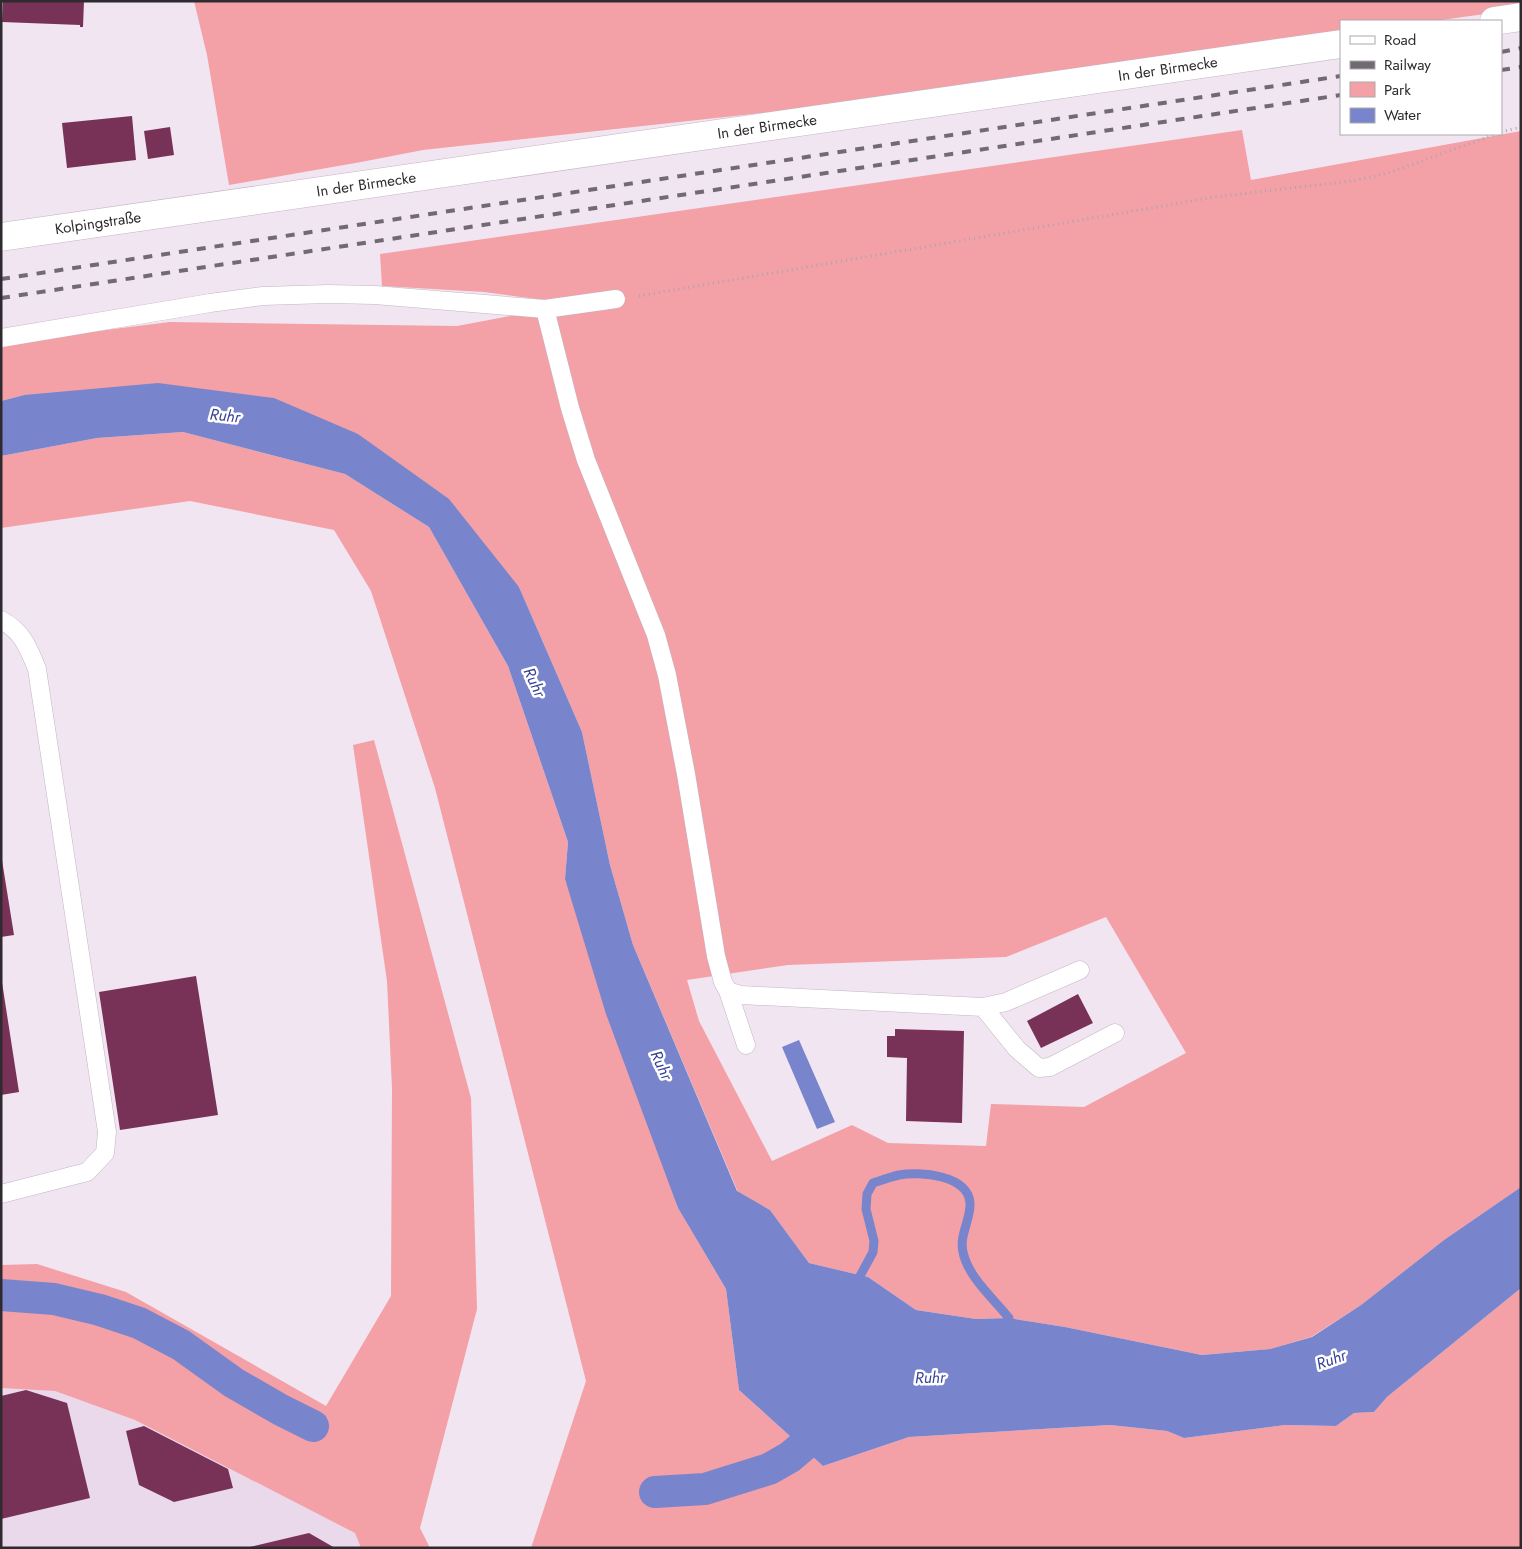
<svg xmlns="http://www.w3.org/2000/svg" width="1522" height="1549" viewBox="0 0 1522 1549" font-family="Jost,sans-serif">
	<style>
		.built { fill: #ead8eb }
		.green { fill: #f4a0a7; fill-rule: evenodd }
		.water { fill: #7885cc }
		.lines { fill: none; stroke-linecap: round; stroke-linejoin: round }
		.stream { stroke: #7885cc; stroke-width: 9 }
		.canal { stroke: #7885cc; stroke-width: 32 }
		.building { fill: #783257 }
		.lane-casing { stroke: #c1b6c2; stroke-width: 19 }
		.street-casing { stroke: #c1b6c2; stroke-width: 29 }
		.path { stroke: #aea4ae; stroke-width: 3; stroke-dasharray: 1 4; stroke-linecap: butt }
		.lane { stroke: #fff; stroke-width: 18 }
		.street { stroke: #fff; stroke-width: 28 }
		.rail { stroke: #726a72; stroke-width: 4; stroke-dasharray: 9 9; stroke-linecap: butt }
		.labels { text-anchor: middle; stroke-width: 5; stroke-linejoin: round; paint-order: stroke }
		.street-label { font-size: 15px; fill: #2f2a2f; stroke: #fff }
		.water-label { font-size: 16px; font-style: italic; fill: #394196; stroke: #fff }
	</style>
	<rect width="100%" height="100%" fill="#f1e5f2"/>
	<path class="built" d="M1,1388L55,1391L135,1420L356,1533L361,1548H1Z"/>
	<path class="green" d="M194,1H1521V9L1434,21H1341V35L945,93L423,150L361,162L229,185L207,55Z
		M1242,130L1251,180L1521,131V1187L1444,1240L1361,1305L1311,1337L1270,1349L1202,1355L1065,1327L1009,1318L976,1319L916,1310L868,1277L809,1263L770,1210L738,1192L633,945L610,865L582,732L519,587L358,434L24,395L1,401V343L170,322L457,326L574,304L484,292L382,286L380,254ZM1106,917L1186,1053L1084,1107L991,1104L986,1146L888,1143L852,1125L772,1161L699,1021L687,980L788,965L1006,957Z
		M183,432L345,474L429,527L508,666L568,842L565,879L678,1208L726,1289L739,1390L823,1466L909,1437L1110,1425L1167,1431L1184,1438L1285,1425L1336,1426L1354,1413L1374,1412L1387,1397L1521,1288V1548H531L586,1381L435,788L371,591L334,530L190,501L1,528V456L97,438Z
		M374,740L471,1098L477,1309L420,1528L430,1548H361L355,1533L135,1420L55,1391L1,1388V1306L53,1307L54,1289L1,1285V1265L37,1264L126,1292L326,1406L391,1296L392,1088L387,981L353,745Z"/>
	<path class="water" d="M158,383L274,398L358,434L449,499L519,587L582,732L610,865L633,945L737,1191L770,1210L809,1263L868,1277L916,1310L976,1319L1009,1318L1065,1327L1202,1355L1270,1349L1312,1337L1361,1305L1444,1240L1521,1187V1288L1387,1397L1374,1412L1354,1413L1336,1426L1285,1425L1184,1438L1167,1431L1110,1425L909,1437L823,1466L739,1390L726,1289L678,1208L606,1014L565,879L568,842L508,666L429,527L345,474L183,432L97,438L1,456V401L24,395Z
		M799,1040L835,1122L817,1129L782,1047Z"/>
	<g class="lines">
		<path class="stream" d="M860,1276L873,1252L874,1241L866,1209L867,1194L873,1183C882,1180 890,1177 899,1175C920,1171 968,1175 970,1203C971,1219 959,1235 963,1252C968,1277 993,1298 1009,1318"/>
		<path class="canal" d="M1,1295L54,1299L100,1310L139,1323L181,1345L234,1383L281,1410L313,1426
			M655,1492L705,1489L769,1469L790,1457L836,1418"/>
	</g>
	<path class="building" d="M3,1H84L83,27H80V25L2,22Z
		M132,116L136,160L67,168L62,123Z
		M170,127L174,155L148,159L144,131Z
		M1,854L14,935L1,937Z
		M1,976L19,1092L1,1095Z
		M196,976L218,1115L120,1130L99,992Z
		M1078,994L1093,1023L1041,1048L1027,1021Z
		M895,1029L964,1031L962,1123L906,1121L907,1058L887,1057V1036H895Z
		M26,1390L67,1403L90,1498L1,1519V1396Z
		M144,1426L228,1469L233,1488L174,1502L139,1485L126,1431Z
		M309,1533L335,1548H250V1547Z"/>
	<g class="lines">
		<g class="lane-casing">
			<path id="lane" d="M545,309L570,408L586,460L656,635L667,675L686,774L716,956L723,982L728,991L741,995L983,1007L1006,1002L1080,970
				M1,338L210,303L263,296L328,294L375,295L545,309L616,299
				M1,620C23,632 28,647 37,669L107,1132L105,1153L87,1172L1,1194
				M728,991L746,1045
				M983,1007L1017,1049L1039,1068L1050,1067L1115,1033"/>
		</g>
		<g class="street-casing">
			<g id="street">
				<path d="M1494,21L1521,17"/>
				<path id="s1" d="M1,237L1341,44"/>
			</g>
		</g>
		<path class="path" d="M1501,132L1521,127
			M639,296L1215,197L1350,181L1376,176L1400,169L1496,134"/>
		<use href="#lane" class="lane"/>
		<use href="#street" class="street"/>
		<path class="rail" d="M1501,52L1521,48
			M1501,70L1521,67
			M1,279L1341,76
			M1,298L1341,95"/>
	</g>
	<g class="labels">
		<g class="street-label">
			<text dy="5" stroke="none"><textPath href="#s1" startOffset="1179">In der Birmecke</textPath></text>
			<text dy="5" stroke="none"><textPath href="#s1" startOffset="774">In der Birmecke</textPath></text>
			<text dy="5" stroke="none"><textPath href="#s1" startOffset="369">In der Birmecke</textPath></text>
			<text dy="5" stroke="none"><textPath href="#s1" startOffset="98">Kolpingstraße</textPath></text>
		</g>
		<g class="water-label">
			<text transform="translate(225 415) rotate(6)" y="6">Ruhr</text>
			<text transform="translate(535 682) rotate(65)" y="6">Ruhr</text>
			<text transform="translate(662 1065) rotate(65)" y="6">Ruhr</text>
			<text transform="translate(1331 1359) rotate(-20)" y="6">Ruhr</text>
			<text transform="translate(930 1377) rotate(-1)" y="6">Ruhr</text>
		</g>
	</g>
	<rect width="1522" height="1549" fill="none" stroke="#2f2a2f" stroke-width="5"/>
	<rect x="1340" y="20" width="162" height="115" fill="#ffffff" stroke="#acaaac"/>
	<rect x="1350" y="36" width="25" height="8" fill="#ffffff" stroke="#acaaac"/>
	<text x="1384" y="45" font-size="15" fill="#2f2a2f">Road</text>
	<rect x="1350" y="61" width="25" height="8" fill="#726a72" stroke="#acaaac"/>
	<text x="1384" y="70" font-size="15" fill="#2f2a2f">Railway</text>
	<rect x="1350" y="82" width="25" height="15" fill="#f4a0a7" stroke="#acaaac"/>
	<text x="1384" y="95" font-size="15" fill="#2f2a2f">Park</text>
	<rect x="1350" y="108" width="25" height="15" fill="#7885cc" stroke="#acaaac"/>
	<text x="1384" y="120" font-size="15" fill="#2f2a2f">Water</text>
</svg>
